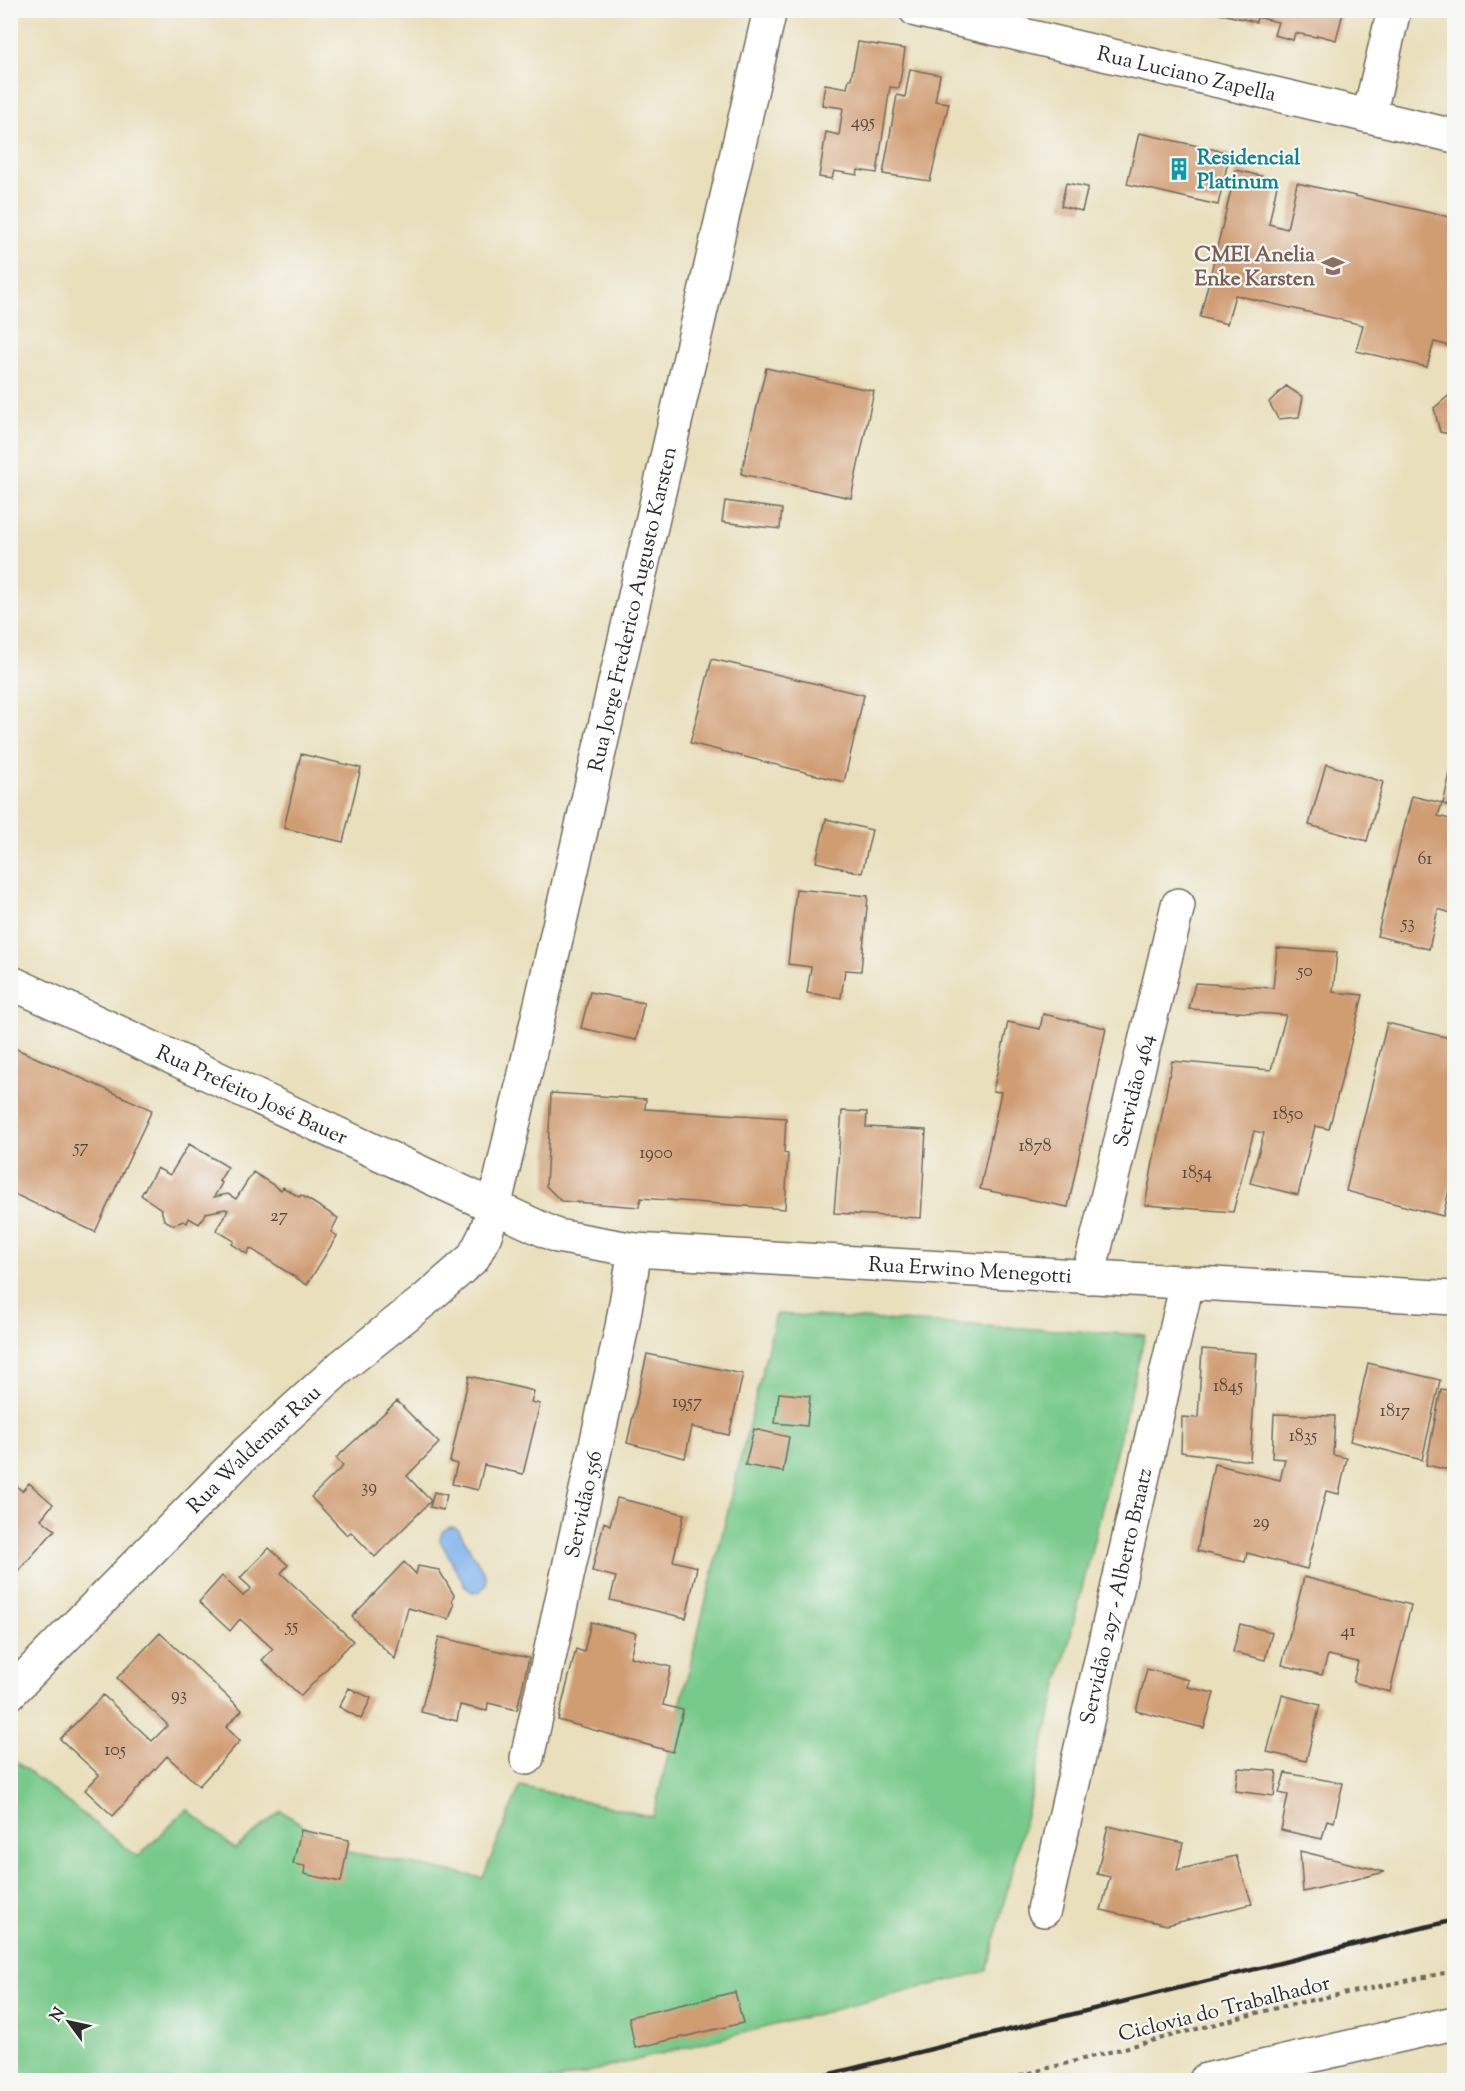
<svg xmlns="http://www.w3.org/2000/svg" width="1465" height="2091" viewBox="0 0 1465 2091" font-family="'Sorts Mill Goudy',serif">
	<style>
		.green { fill: #78ca8b; stroke: #527a5b; stroke-width: 1.5 }
		.water { fill: #7eb3ec; stroke: #546f8c; stroke-width: 1.5 }
		.building { fill: #d09c72 }
		.lines { fill: none; stroke-linecap: round; stroke-linejoin: round }
		.minor-casing { stroke: #6e6a5d; stroke-width: 36 }
		.tertiary-casing { stroke: #6e6a5d; stroke-width: 36 }
		.path { stroke: #6e6a5d; stroke-width: 4; stroke-dasharray: 4.5 4.5; stroke-linecap: butt }
		.minor { stroke: #fff; stroke-width: 33 }
		.tertiary { stroke: #fff; stroke-width: 33 }
		.rail { stroke: #2b2b2b; stroke-width: 4.5 }
		.labels { text-anchor: middle; stroke-width: 4.5; stroke-linejoin: round; paint-order: stroke }
		.number-label { font-size: 18px; fill: #54473d }
		.street-label { font-size: 21px; fill: #2b2b2b; stroke: #f6f6f2 }
		.culture-label { font-size: 21px; font-weight: bold; fill: #0d838f; stroke: #f6f6f2; text-anchor: start }
		.education-label { font-size: 21px; font-weight: bold; fill: #785e54; stroke: #f6f6f2; text-anchor: end }
	</style>
	<rect width="100%" height="100%" fill="#f6f6f2"/>
	<filter id="ink" filterUnits="userSpaceOnUse"><feTurbulence type="fractalNoise" baseFrequency=".0167" numOctaves="2"/><feDisplacementMap in="SourceGraphic" scale="12" xChannelSelector="R" yChannelSelector="G"/><feConvolveMatrix kernelMatrix="1 2 1 2 8 2 1 2 1" color-interpolation-filters="sRGB"/></filter>
	<filter id="wash" filterUnits="userSpaceOnUse"><feTurbulence type="fractalNoise" baseFrequency=".008" numOctaves="4" result="noise"/><feDisplacementMap in="SourceGraphic" scale="24" xChannelSelector="R" yChannelSelector="G"/><feGaussianBlur stdDeviation="1.35" result="paint"/><feColorMatrix in="noise" values="0 0 0 0 0 0 0 0 0 0 0 0 0 0 0 0 0 1.4 0 .05"/><feComposite in="paint" operator="in"/></filter>
	<g filter="url(#wash)">
		<rect width="100%" height="100%" fill="#e9dfbb"/>
		<path class="green" d="M776,1314L1145,1335L987,1971L558,2080H11L10,1757L138,1857L187,1809L235,1849L281,1811L343,1851L483,1878L520,1786L653,1817Z"/>
		<path class="water" d="M452,1527L458,1529L486,1576V1584L480,1591L472,1592L465,1586L440,1540C441,1532 443,1529 452,1527Z"/>
		<g id="blocks">
			<path class="building" d="M1205,10H1334L1343,13L1336,40L1317,35V37L1295,33L1293,40L1274,35L1278,22L1257,17L1256,22Z
				M858,42L905,49L899,88L890,87L877,173L858,170L857,175L834,171L832,179L819,177L826,132L839,135L843,108L822,105L825,84L847,88L849,79H851Z
				M910,69L940,75L935,101L949,103L930,181L883,174L897,95L905,97Z
				M1139,133L1230,153L1218,205L1127,184Z
				M1236,170L1278,180L1269,224L1287,229L1297,183L1454,218V347L1434,342L1427,367L1356,351L1363,325L1235,295L1227,324L1200,317Z
				M1066,183L1088,187L1082,211L1061,206Z
				M766,368L874,391L851,498L741,474Z
				M1286,386L1303,397L1299,417L1278,419L1269,402Z
				M1453,392H1454V435L1440,432L1434,408Z
				M725,501L782,509L780,529L722,522Z
				M712,659L864,695L844,782L690,743Z
				M301,754L361,768L343,842L284,828Z
				M1326,764L1383,782L1367,841L1309,825Z
				M1451,769L1454,770V807L1443,804Z
				M1412,796L1442,803L1438,816L1454,820V914L1438,909L1429,949L1377,936Z
				M826,819L872,830L862,873L816,862Z
				M796,889L868,896L861,971L845,970L841,998L807,993L811,967L788,964Z
				M1277,948L1337,952L1333,992L1363,995L1329,1129L1315,1126L1298,1195L1250,1183L1264,1133L1254,1131L1233,1212L1145,1205L1172,1061L1271,1070L1286,1015L1189,1009L1195,983L1273,988Z
				M590,992L644,1003L636,1040L581,1028Z
				M1043,1014L1106,1028L1068,1207L980,1189L1001,1092L993,1091L1008,1022L1040,1029Z
				M1387,1023L1454,1039V1169L1443,1216L1346,1191Z
				M10,1046L152,1110L95,1232L10,1192Z
				M551,1093L646,1099L645,1109L786,1118L784,1153L788,1154L785,1209L641,1198L639,1207L561,1201L546,1186Z
				M842,1111L867,1112L866,1127L926,1130L921,1218L834,1213Z
				M189,1144L228,1167L219,1181L222,1183L214,1197L228,1194L236,1199L253,1172L281,1190L283,1187L299,1197L301,1195L338,1218L331,1232L337,1236L307,1285L250,1248L247,1254L232,1244L234,1241L216,1230L228,1210L225,1209L206,1213L199,1224L189,1218L187,1223L183,1221L174,1225L164,1220L161,1209L141,1195L157,1168L170,1175Z
				M1202,1349L1257,1353L1250,1461L1181,1452L1182,1417L1198,1418Z
				M647,1354L743,1374L729,1435L692,1427L685,1458L627,1443Z
				M1368,1363L1440,1380L1422,1460L1350,1441Z
				M469,1376L534,1391L531,1402L540,1404L523,1474L484,1465L478,1490L452,1484L457,1464L450,1462Z
				M1441,1389L1454,1391V1471L1426,1465Z
				M779,1393L810,1396L807,1426L775,1423Z
				M397,1401L439,1443L407,1476L431,1501L375,1557L351,1532L347,1535L311,1497L343,1466L336,1458Z
				M1274,1414L1335,1416L1333,1455L1347,1458L1339,1494L1326,1491L1307,1569L1247,1553L1245,1562L1197,1551L1214,1464L1280,1480L1285,1459L1272,1458Z
				M754,1429L789,1437L783,1472L745,1465Z
				M10,1480L22,1491L29,1483L53,1504L41,1519L55,1530L10,1580Z
				M434,1492L447,1495L443,1510L430,1507Z
				M617,1498L684,1514L673,1561L697,1567L686,1618L610,1600L616,1577L592,1571L604,1522L610,1525Z
				M269,1548L288,1565L281,1573L353,1641L301,1696L262,1660L273,1649L240,1619L230,1631L199,1602L222,1576L243,1596L251,1588L240,1578Z
				M404,1562L416,1574L418,1566L439,1570L454,1595L452,1600L454,1605L449,1619L408,1608L395,1659L352,1617Z
				M1304,1577L1411,1605L1390,1692L1353,1682L1358,1662L1328,1655L1322,1675L1282,1665Z
				M591,1622L636,1633L630,1657L671,1667L663,1705L683,1710L673,1752L558,1720L576,1649L584,1652Z
				M1240,1624L1272,1632L1265,1660L1233,1652Z
				M160,1633L242,1710L226,1727L240,1741L199,1786L167,1756L113,1816L85,1790L99,1775L60,1739L103,1695L152,1741L168,1725L117,1678Z
				M439,1637L529,1658L517,1710L488,1703L487,1711L460,1705L457,1721L421,1712Z
				M1147,1669L1189,1680L1187,1687L1214,1693L1204,1728L1136,1711Z
				M349,1688L371,1698L361,1719L339,1707Z
				M1282,1695L1320,1705L1306,1761L1267,1752Z
				M1238,1768L1277,1771L1274,1796L1235,1791Z
				M1285,1773L1343,1783L1334,1822L1327,1820L1322,1839L1281,1830L1288,1795L1279,1793Z
				M1108,1826L1183,1843L1177,1870L1236,1856L1252,1904L1167,1925L1101,1910L1110,1877L1097,1874Z
				M301,1830L349,1840L341,1882L304,1874L305,1866L293,1864Z
				M1300,1851L1385,1872L1303,1892Z
				M735,1992L743,2023L635,2048L629,2017Z"/>
		</g>
	</g>
	<g filter="url(#ink)">
		<use href="#blocks" fill-opacity="0" stroke="#6e6a5d" stroke-width="1.5"/>
		<g class="lines">
			<g class="minor-casing">
				<g id="minor">
					<path id="s1" d="M916,10L1454,136"/>
					<path d="M1369,116L1394,10"/>
					<path id="s2" d="M1088,1277L1178,905"/>
					<path id="s3" d="M527,1758L622,1327L635,1250"/>
					<path id="s4" d="M1044,1910L1187,1283"/>
				</g>
			</g>
			<g class="tertiary-casing">
				<g id="tertiary">
					<path id="s5" d="M10,982L557,1236L635,1250L1454,1298"/>
					<path id="s6" d="M10,1693L244,1455L342,1366L425,1300L473,1258L485,1235L494,1208L770,10"/>
					<path d="M1206,2080L1454,2023"/>
				</g>
			</g>
			<path class="path" d="M1003,2080L1288,2005L1454,1971"/>
			<use href="#minor" class="minor"/>
			<use href="#tertiary" class="tertiary"/>
			<path class="rail" d="M806,2080L1454,1920"/>
		</g>
	</g>
	<defs>
		<g id="building-bare" transform="scale(1.8)"><path d="M-4-6H4V6H1V3H-1V6H-4ZM-2.5-4.3h1.7v1.8h-1.7ZM.8-4.3h1.7v1.8H.8ZM-2.5-1h1.7V.8h-1.7ZM.8-1h1.7V.8H.8Z" fill="#0f9aa8" stroke="#f6f6f2" stroke-width="2.5" paint-order="stroke"/></g>
		<g id="school-bare" transform="scale(1.8)"><path d="M0-5L7-2L0 1L-7-2ZM-4 1L0 2.5L4 1V4Q0 6-4 4Z" fill="#8d6e63" stroke="#f6f6f2" stroke-width="2.5" paint-order="stroke"/></g>
	</defs>
	<g fill-rule="evenodd">
		<use href="#building-bare" x="1179" y="169"/>
		<use href="#school-bare" x="1333" y="266"/>
	</g>
	<g class="labels">
		<g class="number-label">
			<text x="863" y="127">495</text>
			<text x="1425" y="864">61</text>
			<text x="1408" y="928">53</text>
			<text x="1305" y="976">50</text>
			<text x="1288" y="1119">1850</text>
			<text x="1035" y="1151">1878</text>
			<text x="81" y="1152">57</text>
			<text x="656" y="1158">1900</text>
			<text x="1197" y="1178">1854</text>
			<text x="279" y="1221">27</text>
			<text x="1228" y="1391">1845</text>
			<text x="687" y="1407">1957</text>
			<text x="1395" y="1416">1817</text>
			<text x="1303" y="1441">1835</text>
			<text x="369" y="1492">39</text>
			<text x="1261" y="1527">29</text>
			<text x="292" y="1631">55</text>
			<text x="1348" y="1636">41</text>
			<text x="179" y="1700">93</text>
			<text x="115" y="1755">105</text>
		</g>
		<g class="street-label">
			<text dy="7" stroke="none"><textPath href="#s1" startOffset="278">Rua Luciano Zapella</textPath></text>
			<text dy="7" stroke="none"><textPath href="#s6" startOffset="1305">Rua Jorge Frederico Augusto Karsten</textPath></text>
			<text dy="7" stroke="none"><textPath href="#s2" startOffset="192">Servidão 464</textPath></text>
			<text dy="7" stroke="none"><textPath href="#s5" startOffset="267">Rua Prefeito José Bauer</textPath></text>
			<text dy="7" stroke="none"><textPath href="#s5" startOffset="1018">Rua Erwino Menegotti</textPath></text>
			<text dy="7" stroke="none"><textPath href="#s6" startOffset="345">Rua Waldemar Rau</textPath></text>
			<text dy="7" stroke="none"><textPath href="#s3" startOffset="260">Servidão 556</textPath></text>
			<text dy="7" stroke="none"><textPath href="#s4" startOffset="322">Servidão 297 - Alberto Braatz</textPath></text>
			<text transform="translate(1224 2008) rotate(-14)" y="7">Ciclovia do Trabalhador</text>
		</g>
		<g class="culture-label">
			<text x="1197" y="164">Residencial<tspan x="1197" dy="24">Platinum</tspan></text>
		</g>
		<g class="education-label">
			<text x="1315" y="261">CMEI Anelia<tspan x="1315" dy="24">Enke Karsten</tspan></text>
		</g>
	</g>
	<rect width="1465" height="2091" fill="none" stroke="#f6f6f2" stroke-width="36"/>
	<g transform="translate(69 2022) rotate(303)" stroke="#f6f6f2" stroke-width="4.5" paint-order="stroke">
	<path d="M0-4.5L10 22L0 15L-10 22Z" fill="#2b2b2b"/>
	<text y="-9" font-size="16" font-weight="bold" text-anchor="middle" fill="#2b2b2b">N</text>
	</g>
</svg>
